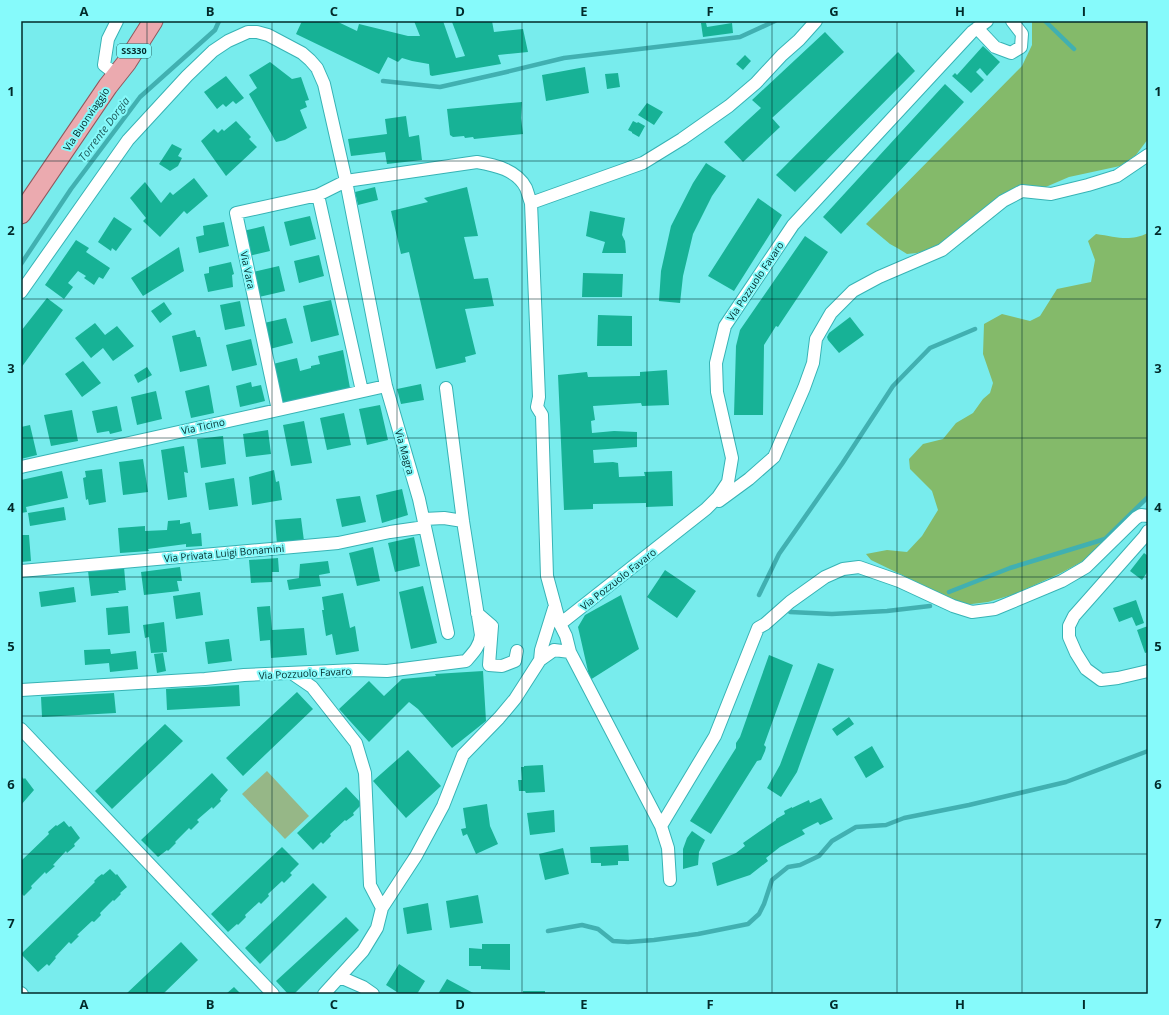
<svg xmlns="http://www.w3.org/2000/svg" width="1169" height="1015" viewBox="0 0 1169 1015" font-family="'Open Sans',sans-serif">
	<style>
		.green { fill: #96b787 }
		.forest { fill: #84ba6a }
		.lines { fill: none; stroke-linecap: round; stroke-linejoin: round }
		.stream { stroke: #41b0b1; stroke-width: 4.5 }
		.building { fill: #17b296 }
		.street-casing { stroke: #37b3b5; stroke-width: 14 }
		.primary-casing { stroke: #91585e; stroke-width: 21 }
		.street { stroke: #fff; stroke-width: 12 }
		.primary { stroke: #ebaaaf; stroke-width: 19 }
		.grid { fill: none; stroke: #022a2a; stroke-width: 1; stroke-opacity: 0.55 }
		.labels { text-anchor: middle; stroke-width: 4; stroke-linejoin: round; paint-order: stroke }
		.shield { fill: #86fafb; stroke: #2a6869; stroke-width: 1 }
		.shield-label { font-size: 9px; font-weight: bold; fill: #022a2a }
		.street-label { font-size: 10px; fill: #022a2a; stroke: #86fafb }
		.water-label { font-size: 11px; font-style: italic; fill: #1f5c5d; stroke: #86fafb }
		.neatline { fill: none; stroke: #022a2a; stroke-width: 1.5 }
		.grid-label { font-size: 13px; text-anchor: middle; font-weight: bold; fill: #022a2a }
	</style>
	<rect width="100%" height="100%" fill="#78eced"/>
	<path class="green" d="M267,771L309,816L285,839L242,794Z"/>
	<path class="forest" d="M1032,21H1148V139L1136,155L1120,166L1069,177L1013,201L967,239L917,253L907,254L899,249L890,244L866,224L1022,66L1032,45Z
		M1148,233V500L1145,501L1085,560L1061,573L1015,594L988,602L964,605L871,560L866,554L887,550L907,552L922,536L938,510L932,491L910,469L909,459L923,444L943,439L956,423L973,413L983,399L990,393L993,383L983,354L984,324L1002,314L1030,321L1040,316L1057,289L1091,282L1095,260L1088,241L1096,234C1117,237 1129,242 1148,233Z"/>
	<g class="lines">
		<path class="stream" d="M1045,21L1074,49
			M383,81L440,87L502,73L564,58L740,37L775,21
			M21,264L71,189L140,97L215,30L219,21
			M949,592L1010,568L1105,539L1148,497
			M759,595L779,554L842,464L893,386L930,348L975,329
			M790,612L832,614L887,611L930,606
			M548,931L582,925L598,929L613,941L628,942L654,940L698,934L748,924L759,914L764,904L772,880L788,867L800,865L819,856L832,841L856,827L886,825L904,818L969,805L1066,782L1148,751"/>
	</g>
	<path class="building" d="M302,21H336L357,31L359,24L408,36H420L414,21H443L456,58L465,56L452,22L492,21L494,32L523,29L528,52L498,55L501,64L432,76L430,75L429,64L412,61L402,58L398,62L388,57L379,74L296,34Z
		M701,23H706L707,27L732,23L733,33L703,37Z
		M825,32L844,52L772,118L780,127L743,162L724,142L761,108L752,100Z
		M983,46L1000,62L987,76L980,68L976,72L984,80L971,93L952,76L955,73L957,75Z
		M898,52L915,71L795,192L776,175Z
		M745,55L751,61L743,70L736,64Z
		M270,62L292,79L301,77L309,100L305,101L307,107L300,110L307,128L285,140L276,142L249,94L257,88L249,75Z
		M585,67L589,93L546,101L542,75Z
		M618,73L620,87L607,89L605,74Z
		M226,76L244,98L236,104L233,101L226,107L223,104L217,109L204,92Z
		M945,84L964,102L841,234L823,217Z
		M522,102L521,118L523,134L474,139L473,137L465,138L464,136L453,137L450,135L447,109Z
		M647,103L663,112L654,125L638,115Z
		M406,116L409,137L419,135L422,160L387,164L385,152L351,156L348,139L387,134L385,119Z
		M236,121L251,137L249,139L257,147L226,176L201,141L214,129L218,133L222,129L224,131Z
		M633,121L637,123L638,122L645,126L639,137L632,133V132L628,130Z
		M172,144L182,149L178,156L182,158L178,166L170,171L159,164Z
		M706,163L726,176L712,196L693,234L683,276L680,303L659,301L661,271L671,226L693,183Z
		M194,178L208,196L187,214L184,211L160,237L143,221L146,218L130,198L145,182L161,203L170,192L173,195Z
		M375,187L378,200L358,205L355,192Z
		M467,187L478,236L464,237L474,279L488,278L494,306L465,309L476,354L465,357L466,362L436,369L409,252L401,254L391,211L428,202L424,198Z
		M758,198L782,215L734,291L708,276Z
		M590,211L625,218L622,235L625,241L626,253H602L605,242L586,236Z
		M310,216L316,239L290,246L284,222Z
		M114,217L132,229L116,251L112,248L111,251L98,242Z
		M224,222L229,246L199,253L196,237L204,235L203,226Z
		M264,226L270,251L249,256L243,231Z
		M805,236L828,252L778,327L776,326L764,345L763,415H734L736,346L740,330Z
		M76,240L89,248L86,252L110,268L103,279L99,277L94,285L84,278L86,276L78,271L68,283L73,287L64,299L45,285Z
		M179,247L184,271L143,296L131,278Z
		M319,255L324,276L299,283L294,261Z
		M231,262L234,274L232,275L233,287L208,292L204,274L209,273V267Z
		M279,266L285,291L259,297L253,272Z
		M583,273L623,274L622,297H582Z
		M47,298L63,310L21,368V331Z
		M331,300L339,335L311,342L303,306Z
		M240,301L245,326L225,330L220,305Z
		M164,302L172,314L160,323L151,311Z
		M598,315L632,316V346H597Z
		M850,317L864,335L839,353L828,340L827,337L829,333Z
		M286,318L293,343L270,349L264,323Z
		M95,323L105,335L117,326L134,346L113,361L103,348L91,358L75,338Z
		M195,330L197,337H200L207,366L180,372L172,336Z
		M251,339L257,365L232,371L226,345Z
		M343,350L350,388L282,404L273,364L297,358L300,371L311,368V366L320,364L318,356Z
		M83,361L101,383L82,397L65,374Z
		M147,367L152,375L138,383L134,375Z
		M667,370L669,405L642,406L641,403L593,406L595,420L591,421L592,433L614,431L637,432V447L593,450L594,463L613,462L618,463L619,477L645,476L644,472L672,471L673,506L646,507V503L593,504V509L564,510L558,375L587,372L588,377L640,376V372Z
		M251,382L252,387L261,385L265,401L240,407L236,386Z
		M421,384L424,400L401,404L397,389Z
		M209,385L214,413L191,418L185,391Z
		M156,391L162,419L137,425L131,397Z
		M380,405L388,440L367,445L359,409Z
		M117,406L122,431L110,434L109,431L97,433L92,411Z
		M72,410L78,441L51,446L44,415Z
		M344,413L351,445L327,450L320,418Z
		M304,421L312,463L291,466L283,425Z
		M30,425L37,455L21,459V427Z
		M268,430L271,454L246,457L243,434Z
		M223,436L226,464L201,468L197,439Z
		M184,446L188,473L184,472L187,497L168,500L161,450Z
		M143,459L148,492L123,495L119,462Z
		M102,469L106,502L89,505L88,499L86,500L83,478L86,477L85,471Z
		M274,470L276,482L279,481L282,500L252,505L249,477Z
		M62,471L68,498L26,507L27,512L21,513V480Z
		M234,478L238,506L209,510L205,483Z
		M402,489L408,515L382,523L376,495Z
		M360,496L366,522L342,527L336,499Z
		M64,507L66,520L30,526L28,513Z
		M301,518L304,541L277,544L275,520Z
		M180,520V524L190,522L192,534L201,533L202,546L186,547V544L148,549L149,551L120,553L118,528L145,526V531L167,530L168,521Z
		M21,535H29L31,561L21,562Z
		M414,537L420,566L395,572L388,543Z
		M373,547L380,581L357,586L349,553Z
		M1144,553L1148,556V571L1142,580L1130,571Z
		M278,558L279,572H272V582L251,583L249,560Z
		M328,561L330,573L319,575L321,586L289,590L287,580L299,578L300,564Z
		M124,567L126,590L118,591L119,593H116L91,596L88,571Z
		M180,567L182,581H177L179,591L144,595L141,572Z
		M665,570L696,591L677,618L647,597Z
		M423,586L437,643L411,649L399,592Z
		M74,587L76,602L41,607L39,592Z
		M200,592L203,615L176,619L173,596Z
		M343,593L350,628L355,626L359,651L336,655L332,634L326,636L322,610H324L322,597Z
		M621,595L639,649L590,680L578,627L585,615Z
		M1136,600L1144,623L1136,626L1132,617L1119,622L1113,608Z
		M128,606L130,633L108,635L106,608Z
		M270,606L272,630L304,628L307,655L271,658L270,640L260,641L257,607Z
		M164,622L167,652L151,653L149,637L145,638L143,625Z
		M1148,626V652L1145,653L1137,630Z
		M229,639L232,661L208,664L205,642Z
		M110,649L111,654L136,651L138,669L110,672L109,663L85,665L84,650Z
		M163,653L166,671L157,673L154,654Z
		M769,655L793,665L764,745L766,747L765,751L761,760L757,761L711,834L690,821L736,748V743L740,737Z
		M818,663L834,669L797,772L781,797L767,788L780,765Z
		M483,671L486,721L452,748L418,709L409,702L369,742L339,709L369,681L384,696L402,679L436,676L435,674Z
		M239,685L240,706L167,710L166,689Z
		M297,692L313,709L243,776L226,758Z
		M114,693L116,713L42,717L41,697Z
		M849,717L854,724L837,736L832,729Z
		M165,724L183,741L112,809L95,791Z
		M872,746L884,767L866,778L854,757Z
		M408,750L441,786L406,818L373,781Z
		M543,765L545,792L526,793L525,791H519L518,780H522L521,767H524V766Z
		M212,773L228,790L220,799L221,801L213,809L212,807L197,820L199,822L191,830L189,828L175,842L176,843L168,851L167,850L158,857L141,840Z
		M21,776L24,779L25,778L34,790L21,805Z
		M346,787L362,804L353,813L354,815L346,821L345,820L330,834L331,836L323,844L321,842L313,850L297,833Z
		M821,798L833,819L820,825L818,822L802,830L805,834L780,847L766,858L768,861L750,875L717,886L712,863L736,853L745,846L743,843L776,820V819L785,814L784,811L792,807V808L809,800L810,803Z
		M487,804L490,826L498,844L476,854L467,834L463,836L461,829L466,828L463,808Z
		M554,810L555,832L530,835L527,813Z
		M64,821L69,827L71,826L80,838L74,844L75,846L67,853L66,851L53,865L55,866L46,874L45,872L31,886L32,888L24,896L22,894L21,896V861L49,834L48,832L56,825L57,826Z
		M692,831L705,840L699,852L698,865L683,869V849L687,838Z
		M628,845L629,861H618V865L601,866V863H591L590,847Z
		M282,847L299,864L290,873L292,875L284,883L282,881L268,894L269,896L261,904L259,902L245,915L246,917L238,925L237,924L228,932L211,914Z
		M563,848L569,874L545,880L539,854Z
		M110,869L116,875L117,874L127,887L120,893L121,894L114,901L113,900L100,913L101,915L94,922L92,921L77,935L79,936L71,944L69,942L55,957L56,958L49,966L47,964L38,972L21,954L95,882L94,881L98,877L102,874L103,875Z
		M313,883L327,897L260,964L245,948Z
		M478,895L483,923L450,928L446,901Z
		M428,903L432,930L407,934L403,908Z
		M346,917L359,930L294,994H288L276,981Z
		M181,942L198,960L163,994H126Z
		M482,944H510V970L481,969V966H469V948L482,949Z
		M399,964L425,981L417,994H400L386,985Z
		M447,979L475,994H438Z
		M234,987L241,994H226Z
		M523,991H545V994H523Z"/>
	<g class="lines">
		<g class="street-casing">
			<path id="street" d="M977,28L995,47L1011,53L1021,47L1022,34L1012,21
				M117,75L104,65L108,39L117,21
				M318,195L346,181L477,162C495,165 517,170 526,188C528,193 529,198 531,203
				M21,292L128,140L187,76L213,51L228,41L248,32H257L268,35L302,53L310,60L317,68L324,84L346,181L386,386L419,499L448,633
				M278,410L236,213L318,195L362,391
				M21,467L386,386
				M719,501L749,479L774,457L804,388L813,363L816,339L831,313L853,291L879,277L942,250L1003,201L1022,191L1051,194L1088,185L1117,176L1148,155
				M424,519L444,518L463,521
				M1148,531L1144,537L1074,616L1069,626V637L1076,653L1086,669L1101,680L1118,678L1148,671
				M21,571L338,543L390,532L425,527
				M477,613L492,626L489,665L502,666L515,661L517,651
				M560,624L706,509L718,497L728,482L732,458L717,392L716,363L725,326L793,225L972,32L987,21
				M540,660L541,650L555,605
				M293,674L312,687L356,743L365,773L370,885L382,908
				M21,690L205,679L244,675L356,670L387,671L466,661C473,653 480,646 481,635L463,521L446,388
				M21,729L273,994
				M661,826L715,736L758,628L765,624L790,602L825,577L843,569L859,567L899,581L953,606L972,612L995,609L1062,581L1086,567L1136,518L1141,515L1148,516
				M670,880L668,848L661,826L570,652L566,636L560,624L547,576L542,415L537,407L539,397L531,203L643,163L682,139L729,106L756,83L782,55L799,40L816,21
				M340,977L363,987L373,994
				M21,993L22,994
				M324,994L363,951L377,928L382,908L416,856L443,806L463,755L499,718L515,699L540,660L554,650L570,652"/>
		</g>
		<g class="primary-casing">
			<path id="primary" d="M21,214L108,86L127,62L153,21"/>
		</g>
		<use href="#street" class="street"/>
		<use href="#primary" class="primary"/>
	</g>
	<path class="grid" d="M147,21V994M272,21V994M397,21V994M522,21V994M647,21V994M772,21V994M897,21V994M1022,21V994M21,161H1148M21,299H1148M21,438H1148M21,577H1148M21,716H1148M21,854H1148"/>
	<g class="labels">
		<rect class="shield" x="117" y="44" width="34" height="14" rx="3"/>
		<g class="shield-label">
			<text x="134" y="54">SS330</text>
		</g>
		<g class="street-label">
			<text transform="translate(86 119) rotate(-56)" y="4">Via Buonviaggio</text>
			<text transform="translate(248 270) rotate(78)" y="4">Via Vara</text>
			<text transform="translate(755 281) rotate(-56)" y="4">Via Pozzuolo Favaro</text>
			<text transform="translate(203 426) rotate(-12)" y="4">Via Ticino</text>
			<text transform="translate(405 452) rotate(74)" y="4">Via Magra</text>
			<text transform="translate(224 553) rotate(-5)" y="4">Via Privata Luigi Bonamini</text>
			<text transform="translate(618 579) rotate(-38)" y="4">Via Pozzuolo Favaro</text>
			<text transform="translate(305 673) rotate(-3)" y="4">Via Pozzuolo Favaro</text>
		</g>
		<g class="water-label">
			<text transform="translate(104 129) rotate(-53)" y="4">Torrente Dorgia</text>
		</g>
	</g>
	<rect width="1169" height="1015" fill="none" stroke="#86fafb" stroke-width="44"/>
	<rect x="22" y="22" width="1125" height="971" class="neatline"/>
	<g class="grid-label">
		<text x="84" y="16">A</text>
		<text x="210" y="16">B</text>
		<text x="334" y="16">C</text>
		<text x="460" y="16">D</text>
		<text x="584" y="16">E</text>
		<text x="710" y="16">F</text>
		<text x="834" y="16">G</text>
		<text x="960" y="16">H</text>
		<text x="1084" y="16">I</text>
		<text x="11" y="96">1</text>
		<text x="1158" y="96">1</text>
		<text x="11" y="235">2</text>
		<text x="1158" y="235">2</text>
		<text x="11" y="373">3</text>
		<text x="1158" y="373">3</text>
		<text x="11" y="512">4</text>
		<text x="1158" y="512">4</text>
		<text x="11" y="651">5</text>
		<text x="1158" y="651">5</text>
		<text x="11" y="789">6</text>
		<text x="1158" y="789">6</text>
		<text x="11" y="928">7</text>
		<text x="1158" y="928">7</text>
		<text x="84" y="1009">A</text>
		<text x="210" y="1009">B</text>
		<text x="334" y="1009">C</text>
		<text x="460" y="1009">D</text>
		<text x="584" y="1009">E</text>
		<text x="710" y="1009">F</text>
		<text x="834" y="1009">G</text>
		<text x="960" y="1009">H</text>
		<text x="1084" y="1009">I</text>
	</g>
</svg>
